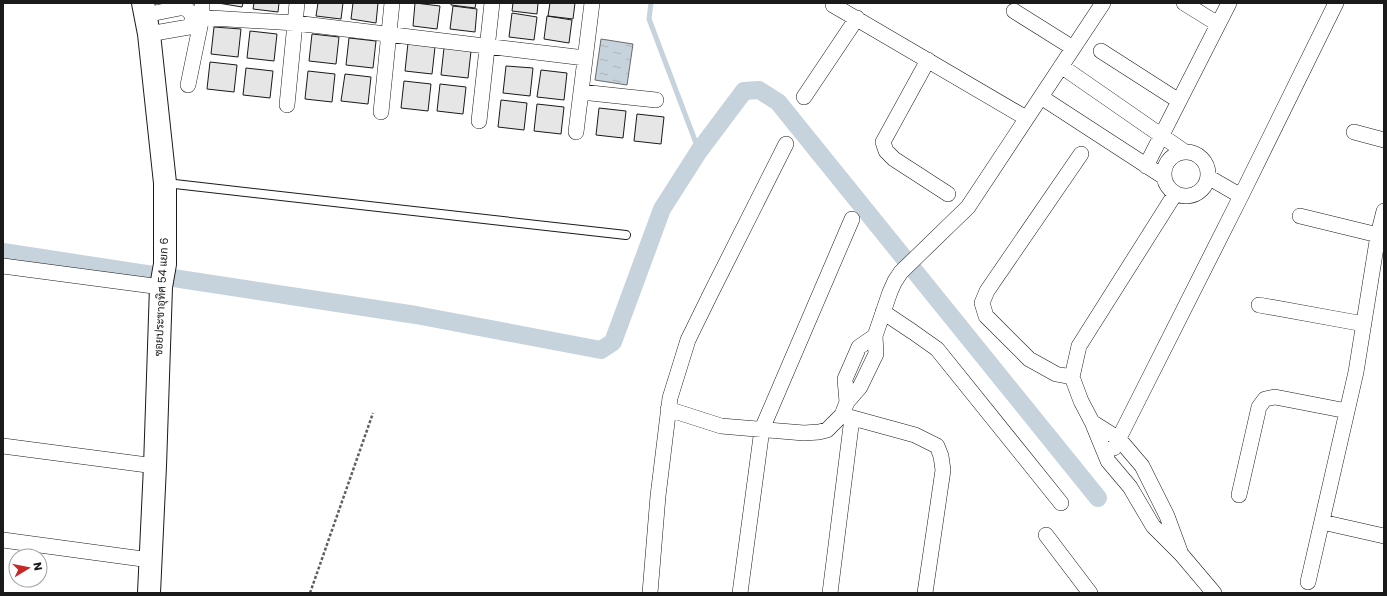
<svg xmlns="http://www.w3.org/2000/svg" width="1387" height="596" viewBox="0 0 1387 596" font-family="Poppins,Sarabun,sans-serif">
	<style>
		.water { fill: url(#water-ripples); stroke: #6a6a6a }
		.lines { fill: none; stroke-linecap: round; stroke-linejoin: round }
		.stream { stroke: #c6d2dc; stroke-width: 5 }
		.canal { stroke: #c6d2dc; stroke-width: 18 }
		.building { fill: #e6e6e6; stroke: #1a1a1a }
		.lane-casing { stroke: #1a1a1a; stroke-width: 10 }
		.street-casing { stroke: #1a1a1a; stroke-width: 16 }
		.secondary-casing { stroke: #1a1a1a; stroke-width: 24 }
		.path { stroke: #5f5f5f; stroke-width: 2.5; stroke-dasharray: 3 2; stroke-linecap: butt }
		.lane { stroke: #fff; stroke-width: 8 }
		.street { stroke: #fff; stroke-width: 15 }
		.secondary { stroke: #fff; stroke-width: 22 }
		.labels { text-anchor: middle; stroke-width: 3; stroke-linejoin: round; paint-order: stroke }
		.street-label { font-size: 11px; fill: #1a1a1a; stroke: #fff }
	</style>
	<defs>
		<pattern id="water-ripples" width="26" height="14" patternUnits="userSpaceOnUse"><rect width="26" height="14" fill="#c6d2dc"/><path d="M2 4q2-2 4 0t4 0M15 11q2-2 4 0t4 0" fill="none" stroke="#aab4bc"/></pattern>
	</defs>
	<rect width="100%" height="100%" fill="#fff"/>
	<path class="water" d="M601,39L633,44L627,85L595,80Z"/>
	<g class="lines">
		<path class="stream" d="M651,3L649,19L699,151"/>
		<path class="canal" d="M3,252L416,315L601,350L613,342L662,209L699,151L744,91L759,90L778,102L1098,498"/>
	</g>
	<path class="building" d="M218,3H243L242,7Z
		M254,3H279L278,12L253,9Z
		M318,3H343L341,19L316,16Z
		M353,3H378L376,23L351,19Z
		M415,3L440,6L437,29L413,26Z
		M451,3H476L475,8L451,5Z
		M513,3H538L537,14L512,11Z
		M550,3H575L573,19L548,16Z
		M453,6L477,9L475,32L450,29Z
		M512,13L537,17L534,40L509,37Z
		M547,16L572,20L569,43L544,39Z
		M214,27L241,29L238,57L211,54Z
		M250,31L277,34L274,61L247,58Z
		M312,34L339,37L336,64L309,61Z
		M349,38L376,41L373,68L346,65Z
		M408,43L435,47L432,74L405,71Z
		M444,48L471,51L468,78L441,75Z
		M210,62L237,65L234,92L207,89Z
		M506,66L533,68L530,96L503,93Z
		M246,68L273,71L270,98L243,95Z
		M541,70L567,73L564,100L537,97Z
		M308,71L335,74L332,102L305,99Z
		M345,74L371,77L368,104L341,101Z
		M404,81L431,84L428,111L401,108Z
		M440,84L466,87L463,114L437,111Z
		M501,100L527,103L524,130L498,127Z
		M537,104L564,107L561,134L534,131Z
		M599,108L626,111L623,138L596,135Z
		M637,114L664,117L661,144L634,141Z"/>
	<g class="lines">
		<g class="lane-casing">
			<path id="lane" d="M166,183L626,235"/>
		</g>
		<g class="street-casing">
			<path id="street" d="M1184,3L1218,24
				M833,5L1026,118
				M1014,11L1073,48
				M145,15L185,7L194,17L295,23L585,58
				M149,34L189,27L194,17
				M1101,51L1179,101
				M928,60L883,142L886,151L894,159L948,194
				M1061,66L1185,152
				M188,85L202,17V3
				M581,92L656,100
				M804,97L857,18
				M1041,97L1164,177
				M287,105L297,3
				M381,112L392,3
				M479,121L492,3
				M576,132L592,3
				M1354,132L1384,140
				M1164 174a22 22 0 1 1 44 0a22 22 0 1 1-44 0Z
				M1146,166L1229,3
				M1208,177L1241,196
				M1300,216L1378,235
				M3,266L161,287
				M1259,305L1364,324
				M883,312L913,332L937,349L1061,503
				M1072,377L1056,374L1029,359L986,316L982,303L987,291L1081,154
				M847,402L845,379L859,347L875,336
				M668,409L721,426L804,433L819,432L827,430L842,415L847,402L860,387L876,354L875,336L890,292L895,281L901,272L968,207L1103,3
				M842,415L915,435L937,446L941,456L943,470L925,593
				M1092,422L1119,439L1142,466L1167,516L1181,554L1153,526L1130,487L1108,461L1092,422L1081,401L1072,377L1079,346L1175,194
				M3,446L155,466
				M1114,448L1241,196L1336,3
				M1239,495L1259,407L1265,399L1275,397L1347,411
				M1322,522L1384,536
				M1046,535L1090,593
				M3,540L150,560
				M1181,554L1214,593
				M1308,582L1356,372L1378,235L1384,211
				M650,593L658,496L670,398L688,340L711,293L786,144
				M740,593L762,429L852,219
				M830,593L852,418"/>
		</g>
		<g class="secondary-casing">
			<path id="secondary" d="M143,3L149,34L165,183V264L161,287L155,466L149,593"/>
		</g>
		<path class="path" d="M310,593L373,413"/>
		<use href="#lane" class="lane"/>
		<use href="#street" class="street"/>
		<use href="#secondary" class="secondary"/>
	</g>
	<g class="labels">
		<g class="street-label">
			<text transform="translate(161 297) rotate(-87)" y="4">ซอยประชาอุทิศ 54 แยก 6</text>
		</g>
	</g>
	<rect width="1387" height="596" fill="none" stroke="#1a1a1a" stroke-width="8"/>
	<g transform="translate(28 568) rotate(80)"><circle r="19" fill="#ffffff" stroke="#a3a3a3"/>
	<path d="M0-3L7 15L0 10L-7 15Z" fill="#c62828"/>
	<text y="-6" font-size="11" font-weight="bold" text-anchor="middle" fill="#1a1a1a">N</text>
	</g>
</svg>
